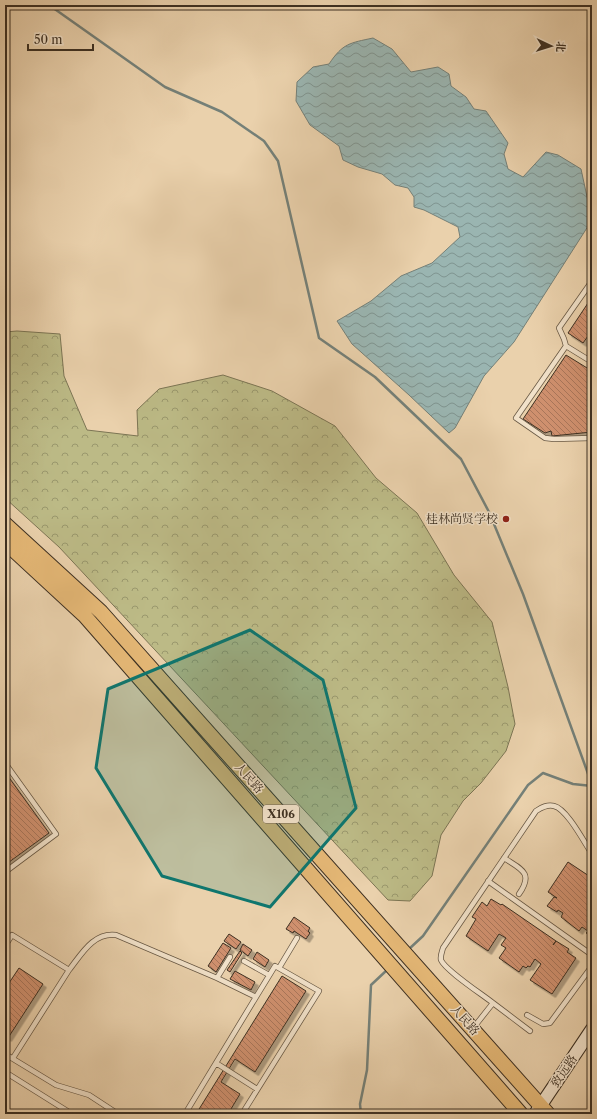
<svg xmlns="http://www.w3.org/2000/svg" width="597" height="1119" viewBox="0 0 597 1119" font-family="'Libre Caslon Text','Noto Serif SC',serif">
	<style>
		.forest { fill: url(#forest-crowns); stroke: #7c7554 }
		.water { fill: url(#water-waves); stroke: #758078 }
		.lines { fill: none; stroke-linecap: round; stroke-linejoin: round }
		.stream { stroke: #758078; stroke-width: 2.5 }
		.building { fill: url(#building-back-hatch); stroke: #3d3022; filter: url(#shadow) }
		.service-casing { stroke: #685844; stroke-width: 6 }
		.secondary-casing { stroke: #3d3022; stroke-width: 14 }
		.primary-casing { stroke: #3d3022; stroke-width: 16 }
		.service { stroke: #f1e1c9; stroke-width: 4.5 }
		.secondary { stroke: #f1e1c9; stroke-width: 12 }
		.primary { stroke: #e5b876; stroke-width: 14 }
		.marked { fill: #0f766e; fill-opacity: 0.2; stroke: #0f766e; stroke-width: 3; stroke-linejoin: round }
		.poi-dot { fill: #8f2418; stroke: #f1e1c9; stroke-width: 1.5 }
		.labels { text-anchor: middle; stroke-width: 3; stroke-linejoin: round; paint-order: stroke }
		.shield { fill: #f1e1c9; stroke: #736554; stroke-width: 1 }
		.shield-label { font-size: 11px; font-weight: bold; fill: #3d3022 }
		.poi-label { font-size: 12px; fill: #3d3022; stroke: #f1e1c9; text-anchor: end }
		.street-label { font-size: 12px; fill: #3d3022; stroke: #f1e1c9 }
	</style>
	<defs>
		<pattern id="forest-crowns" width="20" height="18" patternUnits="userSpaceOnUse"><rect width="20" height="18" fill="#bcba86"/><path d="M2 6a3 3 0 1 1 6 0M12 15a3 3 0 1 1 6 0" fill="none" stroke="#9a986d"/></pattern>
		<pattern id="water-waves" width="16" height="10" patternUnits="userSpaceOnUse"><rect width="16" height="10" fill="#9ab5b1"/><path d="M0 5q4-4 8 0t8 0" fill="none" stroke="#7f9490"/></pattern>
		<pattern id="building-back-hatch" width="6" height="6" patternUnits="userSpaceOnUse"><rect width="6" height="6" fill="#cf906e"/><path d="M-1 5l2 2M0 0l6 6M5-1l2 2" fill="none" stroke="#a9765a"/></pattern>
		<filter id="shadow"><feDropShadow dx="3.5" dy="3.5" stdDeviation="0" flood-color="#0004"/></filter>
	</defs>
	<rect width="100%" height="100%" fill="#ead1ac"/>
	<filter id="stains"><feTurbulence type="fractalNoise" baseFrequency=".005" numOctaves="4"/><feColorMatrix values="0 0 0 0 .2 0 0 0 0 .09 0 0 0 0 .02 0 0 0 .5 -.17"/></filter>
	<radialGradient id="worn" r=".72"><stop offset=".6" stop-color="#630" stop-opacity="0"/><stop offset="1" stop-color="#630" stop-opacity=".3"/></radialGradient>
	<path class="forest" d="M17,331L60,334L64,376L87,430L138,436L137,410L159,389L223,375L272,391L335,426L376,478L417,513L454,575L492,622L508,687L515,724L506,751L481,783L463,801L441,835L432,876L410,901L388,900L59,547L5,498V332Z"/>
	<path class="water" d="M373,38L392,49L411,72L438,67L449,74L451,86L466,97L474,109L486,111L508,143L504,154L508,169L523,177L546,152L558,155L581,169L592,220L514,342L484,376L455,428L449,433L409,395L352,344L337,321L371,301L401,276L432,263L460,237L458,227L424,210L414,207V197L408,188L395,185L382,174L358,167L343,160L339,146L310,125L296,101L297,82L313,67L329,64C343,43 350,43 373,38Z"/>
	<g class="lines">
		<path class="stream" d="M49,5L165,87L222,112L264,141L278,161L319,338L375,377L461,459L489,512L523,594L591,782
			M409,949L423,936L528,785L543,773L573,784L592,786
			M361,1114L360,1104L367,1070L371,985L387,970"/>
	</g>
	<path class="building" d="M592,297V335L591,338L588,336L583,343L568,333Z
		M566,355L592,371V432L552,436L551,431L545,433L523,419Z
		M592,359V371L587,368Z
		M5,772L49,833L5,865Z
		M568,862L592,878V937L586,933L588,931L582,927L579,931L561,917L563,913L558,910L557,912L547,906L554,897L557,898L548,892Z
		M491,899L501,905L502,904L556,941L553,945L556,941L569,949L567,952L576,958L552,994L530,980L541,964L535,959L530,967L528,966L526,968L523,966L519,972L499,958L506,948L501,945L506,938L499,934L488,951L466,936L476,919L472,917L482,902L487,906Z
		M294,917L310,928L308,931L310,933L306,939L294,931L293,933L286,929Z
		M229,934L241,942L236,949L224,941Z
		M223,943L231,948L216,972L208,966Z
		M243,944L252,950L248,956L240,950Z
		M240,951L242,953L230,972L227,970Z
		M257,952L269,960L265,967L253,959Z
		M19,968L43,984L8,1038L5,1036V989Z
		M235,971L255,982L251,990L230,979Z
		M282,976L306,991L255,1072L235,1059L221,1082L240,1094L228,1114H196Z
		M58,1109L67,1114H55Z"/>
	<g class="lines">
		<g class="service-casing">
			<path id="service" d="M592,281L559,328L564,339L566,346L516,418L545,438L554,439L592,438
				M566,346L592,362
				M5,763L56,834L5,872
				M504,858C521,869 534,873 519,894
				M488,881L592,955
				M5,946L12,935L69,970L13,1058
				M244,961L269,975
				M279,968L297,938
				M69,970C81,955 93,932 116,935L217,978L256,997L185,1114
				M217,978L230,957
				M493,1003L530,1031
				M527,1015L543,1024L550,1023L592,966
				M474,1027L493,1003C483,995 445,970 441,960C440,956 442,952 443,948L536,811C541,808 547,804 554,806C567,809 584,842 592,854
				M5,1054L56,1085L89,1095L118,1114
				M216,1063L257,1089
				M5,1072L72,1114
				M242,1114L319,991L275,966L256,997"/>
		</g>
		<g class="secondary-casing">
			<path id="secondary" d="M535,1114L592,1029"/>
		</g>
		<g class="primary-casing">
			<path id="primary" d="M5,524L101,612L548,1114
				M5,542L84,615L521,1114"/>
		</g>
		<use href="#service" class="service"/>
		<use href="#secondary" class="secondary"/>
		<use href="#primary" class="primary"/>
	</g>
	<path class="marked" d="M250,630L323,680L356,808L270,907L162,876L96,768L108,689Z"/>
	<circle class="poi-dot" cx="506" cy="519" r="4"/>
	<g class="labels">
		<rect class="shield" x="263" y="805" width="36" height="18" rx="3"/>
		<g class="shield-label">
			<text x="281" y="818">X106</text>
		</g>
		<g class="poi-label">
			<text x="498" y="523">桂林尚贤学校</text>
		</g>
		<g class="street-label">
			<text transform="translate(249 778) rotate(48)" y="4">人民路</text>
			<text transform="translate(465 1020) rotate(48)" y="4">人民路</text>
			<text transform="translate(564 1071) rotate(-56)" y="4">致远路</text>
		</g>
	</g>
	<rect width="597" height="1119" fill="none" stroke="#ead1ac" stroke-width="20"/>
	<rect x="6" y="6" width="585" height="1107" fill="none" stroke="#3d3022" stroke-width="2"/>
	<rect x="10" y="10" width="577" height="1099" fill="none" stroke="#3d3022"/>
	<g transform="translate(551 46) rotate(94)" stroke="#f1e1c9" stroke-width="3" paint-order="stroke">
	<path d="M0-3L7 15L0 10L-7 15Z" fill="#3d3022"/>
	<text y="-6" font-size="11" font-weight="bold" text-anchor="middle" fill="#3d3022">北</text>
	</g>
	<path d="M28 44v6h65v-6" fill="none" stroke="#3d3022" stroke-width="2"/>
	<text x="34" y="44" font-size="12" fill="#3d3022" stroke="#f1e1c9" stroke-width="3" paint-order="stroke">50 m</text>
	<rect width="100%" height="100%" filter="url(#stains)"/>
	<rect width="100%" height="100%" fill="url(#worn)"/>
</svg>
